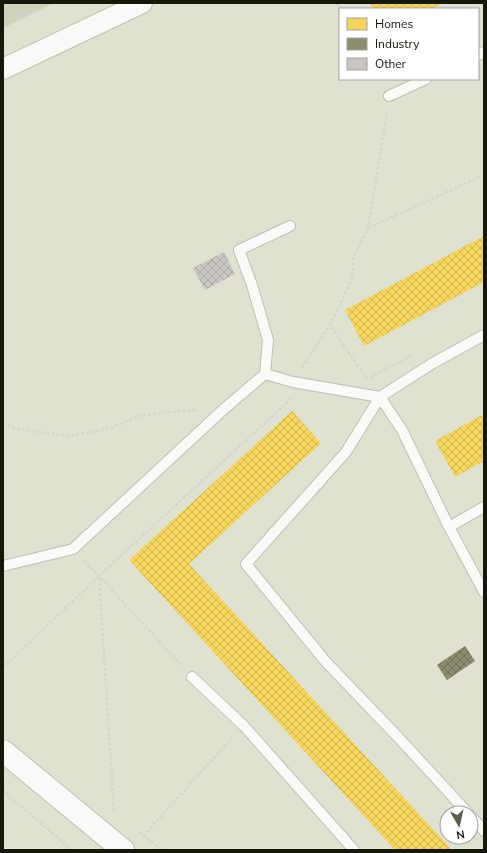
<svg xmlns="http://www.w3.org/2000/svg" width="487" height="853" viewBox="0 0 487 853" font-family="'Nunito Sans',sans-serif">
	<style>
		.green { fill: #cfd2bc }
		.homes { fill: url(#homes-cross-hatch) }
		.industry { fill: url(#industry-cross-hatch) }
		.building { fill: url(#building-cross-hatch) }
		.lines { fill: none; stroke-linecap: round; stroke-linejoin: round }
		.service-casing { stroke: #bec0b1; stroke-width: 12 }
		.minor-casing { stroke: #bec0b1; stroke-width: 22 }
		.tertiary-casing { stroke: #bec0b1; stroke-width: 24 }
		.path { stroke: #d5d5d0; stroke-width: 2.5; stroke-dasharray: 3 2; stroke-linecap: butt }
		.service { stroke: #fafbf8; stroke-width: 10 }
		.minor { stroke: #fafbf8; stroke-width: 20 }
		.tertiary { stroke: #fafbf8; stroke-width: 22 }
	</style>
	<defs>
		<pattern id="homes-cross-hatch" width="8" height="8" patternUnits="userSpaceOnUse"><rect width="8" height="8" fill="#f6d55c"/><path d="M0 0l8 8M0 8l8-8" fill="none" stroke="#d2b64f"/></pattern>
		<pattern id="industry-cross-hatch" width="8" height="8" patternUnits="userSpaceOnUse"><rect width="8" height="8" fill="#8c8c6e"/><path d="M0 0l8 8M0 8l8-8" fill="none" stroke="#717159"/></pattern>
		<pattern id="building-cross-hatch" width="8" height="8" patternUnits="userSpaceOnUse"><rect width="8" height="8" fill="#cbc5c1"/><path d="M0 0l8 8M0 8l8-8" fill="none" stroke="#ada8a4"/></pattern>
	</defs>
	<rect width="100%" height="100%" fill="#dfe2d0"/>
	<path class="green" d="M3,3H54L3,28Z"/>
	<path class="homes" d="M370,3H444L432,9H373Z
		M484,236V282L364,346L345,310Z
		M292,411L321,443L189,564L452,850H395L129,560Z
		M484,414V461L455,477L435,441Z"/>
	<path class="industry" d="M465,646L475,661L447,680L437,665Z"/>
	<path class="building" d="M224,252L235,274L205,290L193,268Z"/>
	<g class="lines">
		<g class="service-casing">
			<path id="service" d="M478,55L484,52
				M389,96L426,79
				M265,374L293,382L380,397L402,430L449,527L484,592
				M449,527L484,507
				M3,566L73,549L225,408L265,374L268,340L252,285L239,250L290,226
				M192,677L244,726L354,850
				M468,813L397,736L326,662L246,564L346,452L380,397L433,363L484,335
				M471,816L484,831"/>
		</g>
		<g class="minor-casing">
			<path id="minor" d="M3,69L142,3"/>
		</g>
		<g class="tertiary-casing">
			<path id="tertiary" d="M3,751L123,850"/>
		</g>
		<path class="path" d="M337,3L340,9
			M478,34L484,31
			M368,228L484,175
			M302,368L330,325
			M370,378L412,355
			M367,379L330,325L353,277V259L368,228L387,111
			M3,423L13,428L68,436L108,429L140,416L167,412L198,410
			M84,561L99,576
			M181,665L99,576L292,398
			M3,668L99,576L114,813
			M3,789L12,799L72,850
			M139,832L162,850
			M143,836L233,737"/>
		<use href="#service" class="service"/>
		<use href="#minor" class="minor"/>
		<use href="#tertiary" class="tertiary"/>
	</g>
	<rect width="487" height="853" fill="none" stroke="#15170b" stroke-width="8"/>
	<rect x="339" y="8" width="140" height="72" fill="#ffffff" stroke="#a1a29d"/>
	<rect x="347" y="18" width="20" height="12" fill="#f6d55c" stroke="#a1a29d"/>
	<text x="375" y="28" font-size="12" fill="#15170b">Homes</text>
	<rect x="347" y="38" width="20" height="12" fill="#8c8c6e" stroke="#a1a29d"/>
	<text x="375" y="48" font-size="12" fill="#15170b">Industry</text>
	<rect x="347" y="58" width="20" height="12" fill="#cbc5c1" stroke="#a1a29d"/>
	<text x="375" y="68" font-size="12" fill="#15170b">Other</text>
	<g transform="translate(459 825) rotate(171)"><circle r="19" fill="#ffffff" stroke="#a1a29d"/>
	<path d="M0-3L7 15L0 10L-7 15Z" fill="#5c5e50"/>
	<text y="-6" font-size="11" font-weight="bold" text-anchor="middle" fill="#15170b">N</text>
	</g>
</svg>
